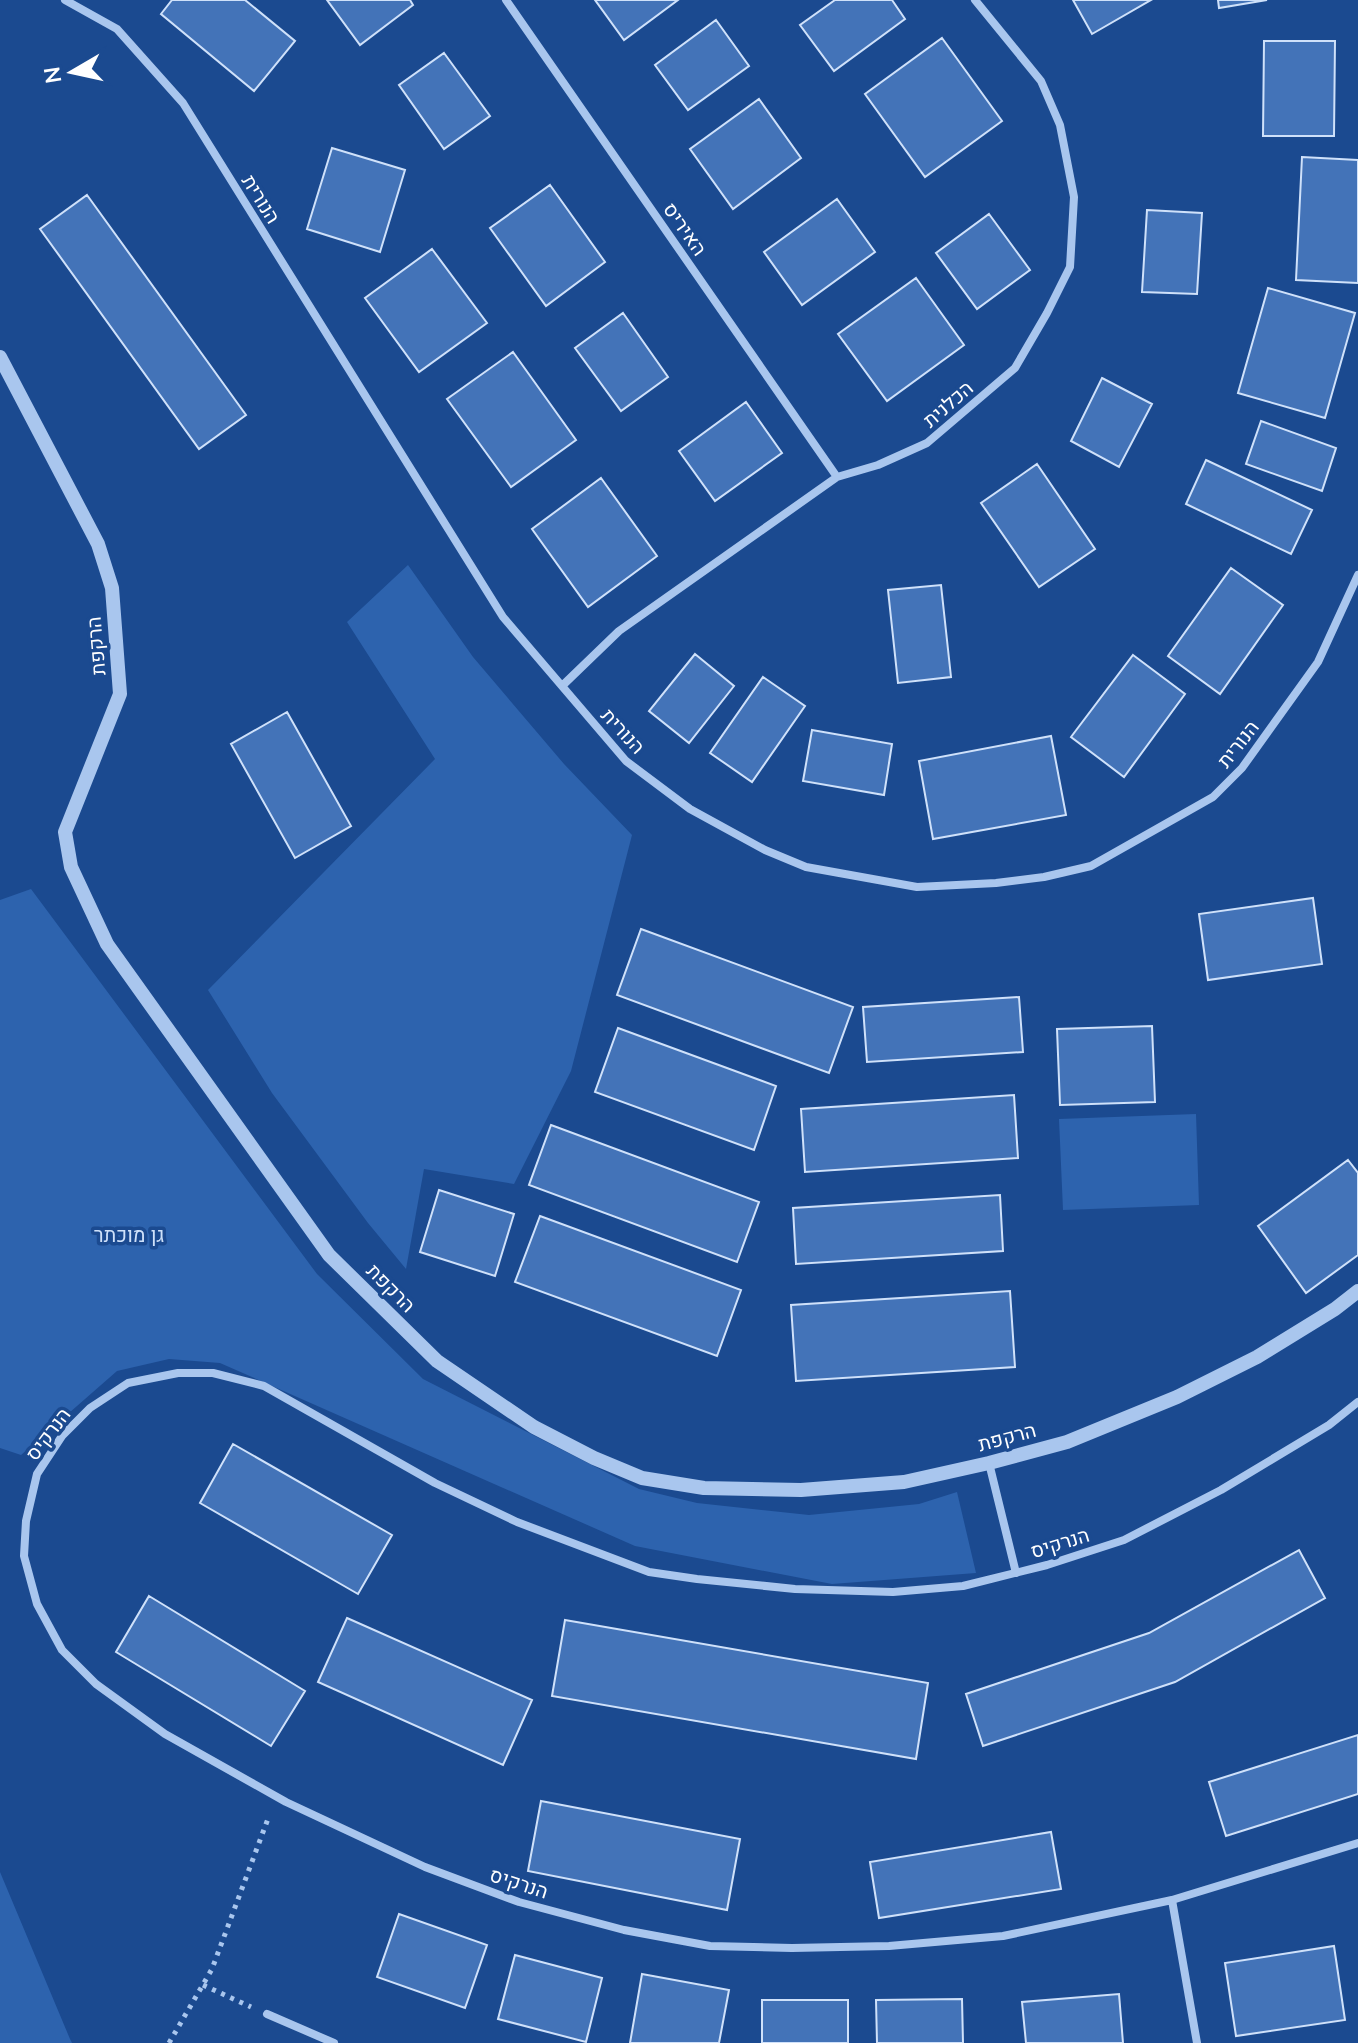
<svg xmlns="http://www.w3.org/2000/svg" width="1358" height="2043" viewBox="0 0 1358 2043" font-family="'Nunito Sans',Heebo,sans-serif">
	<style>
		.green { fill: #2d63ae }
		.building { fill: #4373b8; stroke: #cfe1fa; stroke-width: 2 }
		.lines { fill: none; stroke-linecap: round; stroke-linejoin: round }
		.path { stroke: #a9c6ee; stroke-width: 5; stroke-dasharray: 4 6; stroke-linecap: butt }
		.minor { stroke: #a9c6ee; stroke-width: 8 }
		.tertiary { stroke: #a9c6ee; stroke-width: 14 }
		.labels { text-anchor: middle; stroke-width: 7; stroke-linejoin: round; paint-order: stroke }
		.street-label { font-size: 20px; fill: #fff; stroke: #1b4a90 }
		.park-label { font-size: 20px; fill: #cfe1fa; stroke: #1b4a90 }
	</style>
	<rect width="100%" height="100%" fill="#1b4a90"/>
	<path class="green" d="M408,565L473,657L564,764L632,835L571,1071L514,1184L424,1169L406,1269L368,1223L272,1093L208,990L435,759L347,622Z
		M31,889L317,1274L423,1379L639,1489L697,1503L809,1515L919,1504L957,1492L976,1573L832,1584L635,1546L220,1363L169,1359L117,1371L21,1455L0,1448V900Z
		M1196,1114L1199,1205L1063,1210L1059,1119Z
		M0,1872L70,2039L72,2043H0Z"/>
	<path class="building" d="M172,0H245L295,41L254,91L161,14Z
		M327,0H410L413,5L360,45Z
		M595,0H678L624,40Z
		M835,0H892L905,19L834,71L800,25Z
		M1073,0H1151L1092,34Z
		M1218,0H1267L1219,8Z
		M716,20L749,66L688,110L655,65Z
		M942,38L1002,121L925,177L865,94Z
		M1264,41H1335L1334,136H1263Z
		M444,53L490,116L444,149L399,85Z
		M759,99L801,158L733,209L690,149Z
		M332,148L405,170L380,252L307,229Z
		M1302,157L1358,160V283L1296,280Z
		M550,185L605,262L546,306L490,228Z
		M87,195L246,415L199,449L40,229Z
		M837,199L875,252L802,305L764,252Z
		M1147,210L1202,213L1197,294L1142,292Z
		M989,214L1030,270L977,309L936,253Z
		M432,249L487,323L419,372L365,298Z
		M916,278L964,345L887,401L838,334Z
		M1268,288L1355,313L1325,418L1238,393Z
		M623,313L668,377L621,411L575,348Z
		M513,352L576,440L511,487L447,399Z
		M1102,378L1152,404L1119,467L1071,441Z
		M746,402L782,453L715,501L679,451Z
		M1261,421L1336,448L1322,491L1246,464Z
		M1206,460L1312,510L1291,554L1186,504Z
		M1037,464L1095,549L1039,587L981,503Z
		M601,478L657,556L588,607L532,529Z
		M1231,568L1283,605L1220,694L1168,656Z
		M941,585L951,677L898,683L888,590Z
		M695,654L734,686L689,743L649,711Z
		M1133,655L1185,694L1124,777L1071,737Z
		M763,677L805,706L752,782L710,753Z
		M287,712L351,826L295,858L231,744Z
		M812,730L892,744L884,795L803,781Z
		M1051,736L1066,815L933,839L919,761Z
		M1313,898L1322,964L1208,980L1199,914Z
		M641,929L853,1007L829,1073L617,995Z
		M1019,997L1023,1052L867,1062L863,1007Z
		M1152,1026L1155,1102L1060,1105L1057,1029Z
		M618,1028L776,1086L754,1150L595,1092Z
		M1014,1095L1018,1158L805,1172L801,1109Z
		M551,1125L759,1202L737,1262L529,1185Z
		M1348,1160L1358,1173V1255L1306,1293L1258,1226Z
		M439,1190L514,1214L495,1276L420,1252Z
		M1000,1195L1003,1251L796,1264L793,1208Z
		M540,1216L741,1290L717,1356L515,1282Z
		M1010,1291L1015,1367L796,1381L791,1305Z
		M233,1444L392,1535L358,1594L200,1503Z
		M1299,1550L1325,1598L1175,1682L983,1746L966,1694L1149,1633Z
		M149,1596L305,1691L271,1746L116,1652Z
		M347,1618L532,1700L503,1765L318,1682Z
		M565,1620L928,1683L916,1759L552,1696Z
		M1358,1735V1794L1226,1836L1209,1782Z
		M541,1801L740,1839L727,1910L528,1871Z
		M1051,1832L1061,1889L879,1918L870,1862Z
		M399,1914L487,1945L465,2008L377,1977Z
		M1334,1946L1345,2020L1236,2036L1225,1963Z
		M515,1955L602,1978L586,2042L498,2019Z
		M642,1974L729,1990L719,2043H630Z
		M1119,1994L1123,2043H1026L1022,2002Z
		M962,1999L963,2043H877L876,2000Z
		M762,2000H848V2043H762Z"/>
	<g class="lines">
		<path class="path" d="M203,1985L251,2007
			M169,2043L212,1969L269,1816"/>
		<path class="minor" d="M65,0L117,29L183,103L503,617L626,761L690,809L765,850L806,867L917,887L996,883L1044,877L1091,866L1213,797L1242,768L1318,662L1358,575
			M506,0L837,477
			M562,686L619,631L837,477L878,465L927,443L1015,368L1047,313L1070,267L1074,197L1060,125L1041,81L975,0
			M1358,1402L1329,1425L1221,1490L1124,1540L1047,1565L963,1586L893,1592L795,1589L697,1579L649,1572L517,1522L435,1483L264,1386L213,1373H178L128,1383L90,1408L62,1436L37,1474L26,1521L24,1556L37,1604L62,1650L96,1684L165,1734L286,1802L425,1867L519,1902L624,1930L710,1946L792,1948L889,1946L1003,1936L1172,1900L1358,1843
			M989,1463L1016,1573
			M1172,1900L1197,2043
			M267,2014L334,2043"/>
		<path class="tertiary" d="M0,357L98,544L112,588L120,694L65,832L71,867L107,944L329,1255L437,1361L534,1427L594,1458L642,1478L704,1488L801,1490L904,1482L989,1463L1067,1442L1177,1397L1257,1357L1335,1309L1358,1291"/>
	</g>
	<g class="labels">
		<g class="street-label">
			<text transform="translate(261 199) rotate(58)" y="7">הנורית</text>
			<text transform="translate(685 229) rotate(55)" y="7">האיריס</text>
			<text transform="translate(948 404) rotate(-41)" y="7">הכלנית</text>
			<text transform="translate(96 646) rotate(-95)" y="7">הרקפת</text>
			<text transform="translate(623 731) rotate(47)" y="7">הנורית</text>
			<text transform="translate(1238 744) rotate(-52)" y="7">הנורית</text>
			<text transform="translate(391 1288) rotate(45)" y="7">הרקפת</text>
			<text transform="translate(48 1434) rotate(-53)" y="7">הנרקיס</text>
			<text transform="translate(1007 1437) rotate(-15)" y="7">הרקפת</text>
			<text transform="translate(1060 1543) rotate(-17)" y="7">הנרקיס</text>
			<text transform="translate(519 1883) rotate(18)" y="7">הנרקיס</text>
		</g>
		<g class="park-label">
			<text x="129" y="1242">גן מוכתר</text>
		</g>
	</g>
	<g transform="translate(72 72) rotate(261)" stroke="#1b4a90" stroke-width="6" paint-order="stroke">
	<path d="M0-6L14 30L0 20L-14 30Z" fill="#ffffff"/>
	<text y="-12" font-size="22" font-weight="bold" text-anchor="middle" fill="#ffffff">N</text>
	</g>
</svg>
